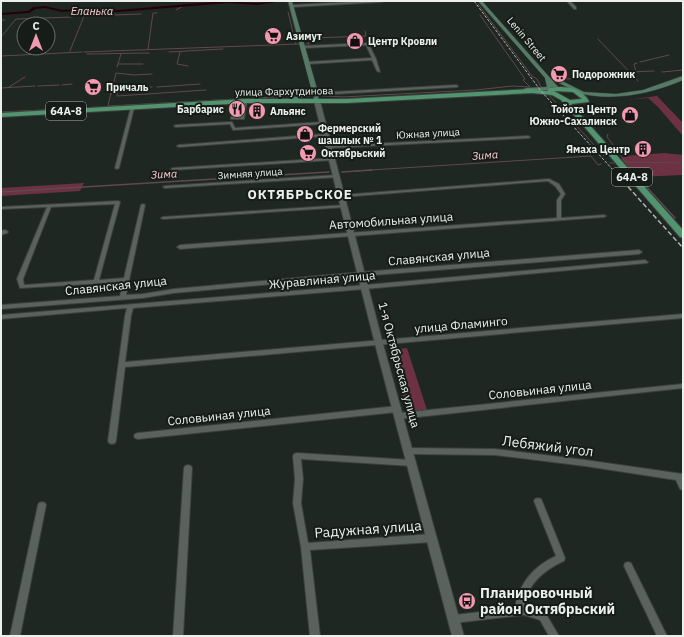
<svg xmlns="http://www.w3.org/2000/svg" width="684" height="637" viewBox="0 0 684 637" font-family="'IBM Plex Sans',sans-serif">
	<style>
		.green { fill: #6c3143 }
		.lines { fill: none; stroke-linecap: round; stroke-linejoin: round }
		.stream-far1 { stroke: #60484e; stroke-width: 1 }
		.stream { stroke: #60484e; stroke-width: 1.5 }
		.river { fill: #25000b; fill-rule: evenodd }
		.minor-casing { stroke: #3b413c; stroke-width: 2 }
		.tertiary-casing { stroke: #3b413c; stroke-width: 2 }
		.secondary-casing { stroke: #3b413c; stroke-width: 1 }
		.primary-casing { stroke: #3b413c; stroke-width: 2 }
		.minor { fill: #59625c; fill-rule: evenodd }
		.tertiary { fill: #59625c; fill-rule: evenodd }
		.secondary { fill: #557b66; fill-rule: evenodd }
		.primary { fill: #52946f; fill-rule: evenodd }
		.rail-far1 { stroke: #adb3af; stroke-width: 1; stroke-dasharray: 3 1.5; stroke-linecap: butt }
		.rail { stroke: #adb3af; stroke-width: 1.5; stroke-dasharray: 5 2.5; stroke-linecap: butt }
		.labels { text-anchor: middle; stroke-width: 4; stroke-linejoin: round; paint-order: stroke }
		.far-poi-label { font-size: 10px; font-weight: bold; fill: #ebf0ec; stroke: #161d18; text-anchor: start }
		.far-street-label { font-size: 10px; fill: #ebf0ec; stroke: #161d18 }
		.far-water-label { font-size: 11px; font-style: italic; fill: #ffcad6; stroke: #161d18 }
		.shield { fill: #161d18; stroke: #abb1ac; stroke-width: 1 }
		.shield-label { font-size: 11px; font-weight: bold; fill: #ebf0ec }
		.street-label { font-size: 12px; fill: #ebf0ec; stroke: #161d18 }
		.far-district-label { font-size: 13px; font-weight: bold; letter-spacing: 1px; fill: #ebf0ec; stroke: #161d18 }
		.near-street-label { font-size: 14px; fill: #ebf0ec; stroke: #161d18 }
		.near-poi-label { font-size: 14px; font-weight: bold; fill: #ebf0ec; stroke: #161d18; text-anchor: start }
	</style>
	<rect width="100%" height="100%" fill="#1f2722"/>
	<path class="green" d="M657,96L683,123V136L658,107L648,98L626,100Z
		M664,153L683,155V175L637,177L621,159L625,156Z
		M84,183L80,191L1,196V188Z
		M407,348L427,410L407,412L390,350Z"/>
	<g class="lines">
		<path class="stream-far1" d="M478,4L532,76L537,79L541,87
			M176,10L183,6
			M288,12L292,28
			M1,20H5
			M292,29L296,44
			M1,37L16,19L72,17
			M314,38L366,36L365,31
			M598,39L638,81
			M306,44H309L307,39H310
			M148,49L153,13H157
			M70,51L84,16L141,14
			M84,52L300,44
			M169,52L223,49
			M180,52L177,64L188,66
			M87,54L149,53
			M1,56L82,52
			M640,62L669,55
			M118,64H143
			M117,67L121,54
			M636,72L634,64L637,63
			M662,72L683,70
			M604,77L630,72L654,71
			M562,79L597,78
			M114,82L116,73L134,75L152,74
			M113,83L108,106L292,96L304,92
			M62,85L72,84
			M38,86L59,85
			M9,87L25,77
			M157,87L200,84
			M1,88L35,86
			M111,94H117V96L206,90
			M117,94L119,89L152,87
			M548,94L604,156
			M322,96L343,97L476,90L512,86L530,87L523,80L525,79L480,15
			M305,97L311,96
			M594,106L593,114L602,127
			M1,112L101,107
			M608,134L607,137L617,150
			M621,156L632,171
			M625,162L683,163
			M610,163H614
			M355,171L591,156L598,165L601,164"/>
		<path class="stream" d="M631,170L675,218
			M342,172L372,170
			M1,192L329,172"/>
		<path class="river" d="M224,1L257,3L283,1L257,5L229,3L118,12L89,10L62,12L45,8L36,9L29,13L1,15V13L28,11L33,7L45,6L62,10L89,8L118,10Z"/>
		<g class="minor-casing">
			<path id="minor" d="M367,1H383L382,2L292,7L291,6L292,5Z
				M567,1H570L576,7V9H574Z
				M368,43L376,59L380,72L377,71L372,60L307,64L305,63L307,62L372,58L366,45L303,48L301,47L303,46Z
				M456,85L458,86L457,87L316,95L314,94L316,93Z
				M244,100L247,101L244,119H231V117H241Z
				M131,107L134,108L119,168L117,169L115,168Z
				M231,122H232L235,128L322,122L324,123L322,124L234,130H233L230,124L176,127L174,126L176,125Z
				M325,134H326V136L179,147L177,146L179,145Z
				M528,136L530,137L529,138L328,148L326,147L328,146Z
				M332,158H334V160L173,170L171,169L173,168Z
				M337,175L339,176V177L165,188L163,187L165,186Z
				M549,179L559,184L565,194L561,200V218L604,215L606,216L604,217L180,249L177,247L180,245L557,218V200L561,194L555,186L548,181L342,197L340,196L342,195Z
				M118,201L120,202L99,280L124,278L141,205L143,204L145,205L126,295L143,294L174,289L362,272L639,250L642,252L639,254L362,276L174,293L143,298L1,309V305L120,296L123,282L20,288L17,279L47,207L1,209V207ZM115,204L94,280L24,285L23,279L51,207Z
				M345,205L347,206V207L163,219L161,218L163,217Z
				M5,230L7,231L8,232L7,233L1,235V231Z
				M645,260L648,262L647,263L365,289L133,308L131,316L125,362L683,314V318L125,367L116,441L115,443L112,444L109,443L108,441L125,316L127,308L1,319V315L365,285Z
				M683,384V388L399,419L397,418L396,416L397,414L399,413Z
				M397,406L399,407L400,409L399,411L397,412L138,439L135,438L134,436L135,434L138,433Z
				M409,448L495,449L585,460L683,474V490L680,489L676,480L585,466L495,455L409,454L406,453L405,451L406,449Z
				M297,453L412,460L415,461L416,463L415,465L412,466L301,459L303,479L301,503L308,543L432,534L435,535L436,538L435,541L432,542L310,550L320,636H310L301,547L293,503L295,479L293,456L294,454Z
				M188,465L191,466L192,468L183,636H173L184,468L185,466Z
				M538,498L541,499L542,501L565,558L564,561C544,570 527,584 524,607L546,614L559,636H549L540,620L524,615L454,623L451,622L450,619L451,616L454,615L515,608C519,583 534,566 556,556L534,501L535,499Z
				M42,502L45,503L46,505L20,636H10L38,505L39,503Z
				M628,562L631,563L667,636H657L624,566L625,563Z"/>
		</g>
		<g class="tertiary-casing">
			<path id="tertiary" d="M317,99L320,101L383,344L464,636H452L375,344L314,101Z"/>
		</g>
		<g class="secondary-casing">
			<path id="secondary" d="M288,1H292L317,89L319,102H315L312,92L301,98L287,102L284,100L297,96L311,88Z
				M478,1H482L559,88V90H555L552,87L549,90L524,91L523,90L526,88L547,87L545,78Z
				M683,76V80C647,95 612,102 573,92V90L555,81L560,80L584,92L616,94L643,90Z"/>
		</g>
		<g class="primary-casing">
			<path id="primary" d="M560,87C573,87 582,90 589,101L588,102L571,104L683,230V238L680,237L561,100L552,95L532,93L346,103H245L1,117V113L245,99H346L532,89L547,91L550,88ZM554,91L573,92L582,99L570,100Z"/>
		</g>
		<use href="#minor" class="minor"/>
		<use href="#tertiary" class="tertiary"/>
		<use href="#secondary" class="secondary"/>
		<use href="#primary" class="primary"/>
		<path class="rail-far1" d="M474,1L541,91L614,171"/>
		<path class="rail" d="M613,170L683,248"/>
	</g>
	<defs>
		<g id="supermarket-disc" transform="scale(0.9)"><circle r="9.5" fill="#f19ab1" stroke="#161d18"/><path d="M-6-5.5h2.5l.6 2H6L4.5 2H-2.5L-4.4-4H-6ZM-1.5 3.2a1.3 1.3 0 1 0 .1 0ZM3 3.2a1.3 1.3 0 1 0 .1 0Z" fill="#111"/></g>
		<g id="shop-disc" transform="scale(0.9)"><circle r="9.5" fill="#f19ab1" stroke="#161d18"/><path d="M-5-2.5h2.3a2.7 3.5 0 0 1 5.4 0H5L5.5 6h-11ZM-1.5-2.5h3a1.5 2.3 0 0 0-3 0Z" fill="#111"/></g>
		<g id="restaurant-disc" transform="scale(0.9)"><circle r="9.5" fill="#f19ab1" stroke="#161d18"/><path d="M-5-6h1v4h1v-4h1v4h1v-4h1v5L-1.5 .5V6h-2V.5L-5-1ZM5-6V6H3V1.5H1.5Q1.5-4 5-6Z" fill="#111"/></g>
		<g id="building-disc" transform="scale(0.9)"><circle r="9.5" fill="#f19ab1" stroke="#161d18"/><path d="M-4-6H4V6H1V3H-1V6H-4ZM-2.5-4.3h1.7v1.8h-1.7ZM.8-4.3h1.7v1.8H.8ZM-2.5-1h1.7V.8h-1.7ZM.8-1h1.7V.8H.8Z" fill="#111"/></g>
		<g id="bus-disc" transform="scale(0.9)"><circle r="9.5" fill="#f19ab1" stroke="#161d18"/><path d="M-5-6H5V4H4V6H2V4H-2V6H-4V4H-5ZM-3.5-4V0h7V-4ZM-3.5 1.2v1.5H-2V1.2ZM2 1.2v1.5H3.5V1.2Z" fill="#111"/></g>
	</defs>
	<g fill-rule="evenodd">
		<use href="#supermarket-disc" x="273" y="36"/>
		<use href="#shop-disc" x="355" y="41"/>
		<use href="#supermarket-disc" x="559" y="74"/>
		<use href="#supermarket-disc" x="93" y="87"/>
		<use href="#restaurant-disc" x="237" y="109"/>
		<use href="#building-disc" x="257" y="111"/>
		<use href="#shop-disc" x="630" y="115"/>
		<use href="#shop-disc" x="305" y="134"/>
		<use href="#building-disc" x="643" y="149"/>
		<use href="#supermarket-disc" x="308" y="153"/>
		<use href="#bus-disc" x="467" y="601"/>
	</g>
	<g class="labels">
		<g class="far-poi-label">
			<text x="286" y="40">Азимут</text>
			<text x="368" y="45">Центр Кровли</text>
			<text x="572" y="78">Подорожник</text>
			<text x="106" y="91">Причаль</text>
			<text x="224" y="113" text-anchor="end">Барбарис</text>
			<text x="617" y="113" text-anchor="end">Тойота Центр<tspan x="617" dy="12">Южно-Сахалинск</tspan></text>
			<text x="270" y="115">Альянс</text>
			<text x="318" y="132">Фермерский<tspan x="318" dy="12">шашлык № 1</tspan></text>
			<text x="630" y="153" text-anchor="end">Ямаха Центр</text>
			<text x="321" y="157">Октябрьский</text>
		</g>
		<g class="far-street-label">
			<text transform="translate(527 39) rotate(50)" y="4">Lenin Street</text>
			<text transform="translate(284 91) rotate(-1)" y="4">улица Фархутдинова</text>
			<text transform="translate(428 133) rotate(-3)" y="4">Южная улица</text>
			<text transform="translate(250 173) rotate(-4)" y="4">Зимняя улица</text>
		</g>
		<g class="far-water-label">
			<text x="92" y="15">Еланька</text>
			<text transform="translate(485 155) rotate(-4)" y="4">Зима</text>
			<text transform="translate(164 174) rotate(-3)" y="4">Зима</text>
		</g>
		<g class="shield">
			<rect x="46" y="102" width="40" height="18" rx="3"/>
			<rect x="612" y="168" width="40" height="18" rx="3"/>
		</g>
		<g class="shield-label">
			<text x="66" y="115">64А-8</text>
			<text x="632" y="181">64А-8</text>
		</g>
		<g class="street-label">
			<text transform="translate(391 221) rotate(-4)" y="4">Автомобильная улица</text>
			<text transform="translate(439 257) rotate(-5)" y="4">Славянская улица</text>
			<text transform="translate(322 280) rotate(-5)" y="4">Журавлиная улица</text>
			<text transform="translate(116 286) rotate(-6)" y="4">Славянская улица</text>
			<text transform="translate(461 325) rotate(-5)" y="4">улица Фламинго</text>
			<text transform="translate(399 365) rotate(75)" y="4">1-я Октябрьская улица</text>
			<text transform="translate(540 390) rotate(-6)" y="4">Соловьиная улица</text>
			<text transform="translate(219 416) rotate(-6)" y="4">Соловьиная улица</text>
		</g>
		<g class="far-district-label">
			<text x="300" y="199">ОКТЯБРЬСКОЕ</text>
		</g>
		<g class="near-street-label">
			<text transform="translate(548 446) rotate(7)" y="5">Лебяжий угол</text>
			<text transform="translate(368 529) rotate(-4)" y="5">Радужная улица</text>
		</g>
		<g class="near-poi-label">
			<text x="480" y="598">Планировочный<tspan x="480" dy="16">район Октябрьский</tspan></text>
		</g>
	</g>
	<rect width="684" height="637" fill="none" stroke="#ebf0ec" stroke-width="4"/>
	<g transform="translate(36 36)"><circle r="19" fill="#161d18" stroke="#6b716d"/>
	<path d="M0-3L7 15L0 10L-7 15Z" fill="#f19ab1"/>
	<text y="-6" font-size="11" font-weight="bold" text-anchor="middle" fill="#ebf0ec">С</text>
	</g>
</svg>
